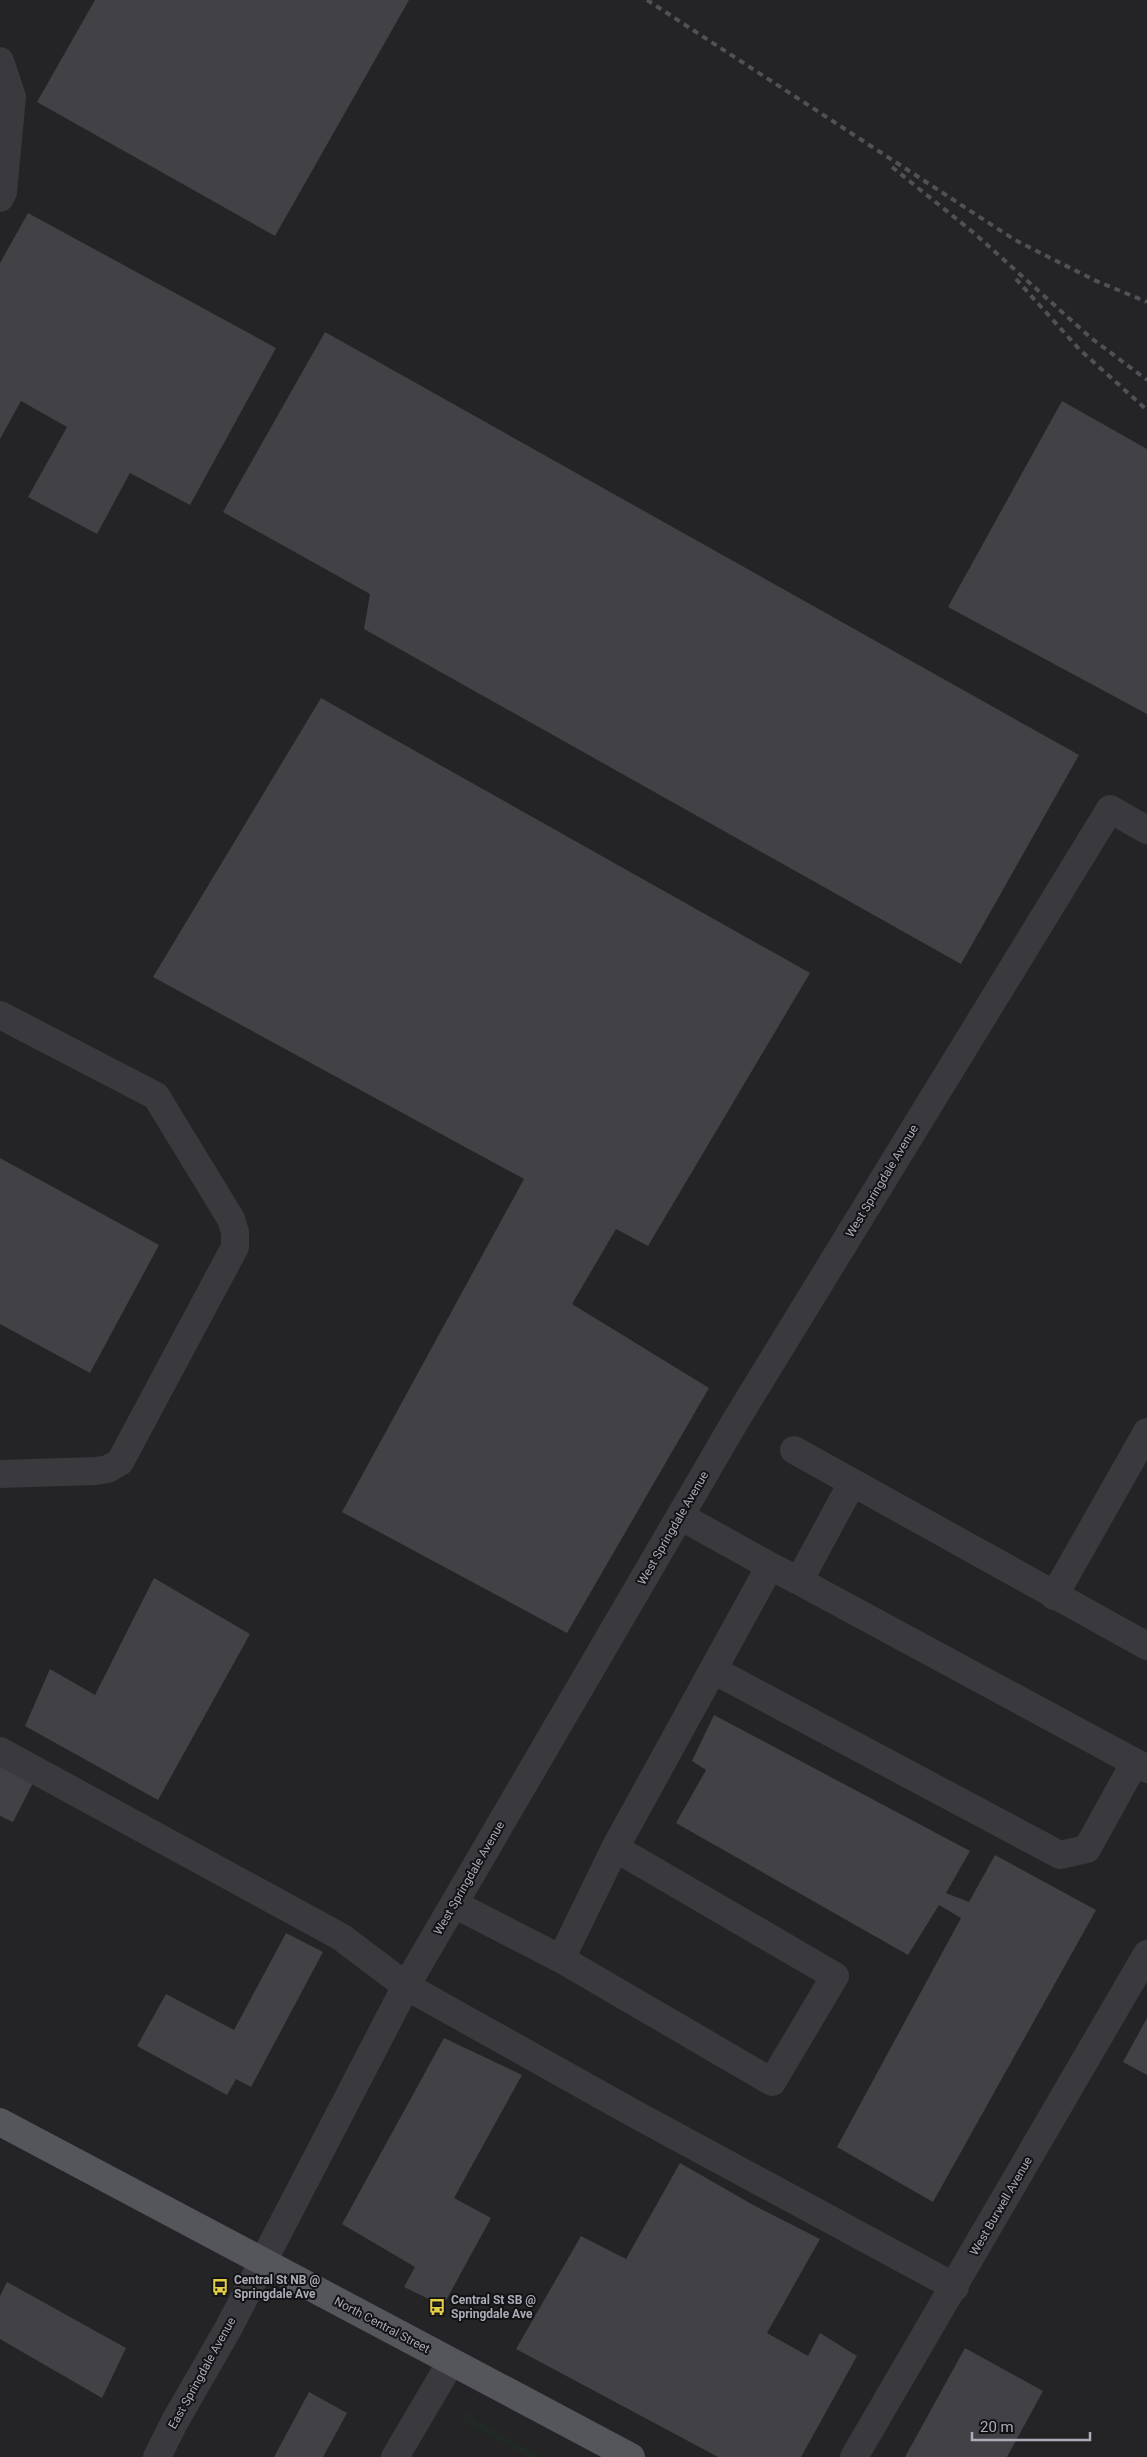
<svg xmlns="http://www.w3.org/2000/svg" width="1147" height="2457" viewBox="0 0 1147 2457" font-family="Roboto,sans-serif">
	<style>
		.built { fill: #242326 }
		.green { fill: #222924 }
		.building { fill: #424146 }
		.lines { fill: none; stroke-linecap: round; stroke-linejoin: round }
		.minor { stroke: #39393e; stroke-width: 28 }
		.major { stroke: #55555c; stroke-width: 28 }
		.rail { stroke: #505057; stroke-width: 4; stroke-dasharray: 6 5; stroke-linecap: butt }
		.labels { text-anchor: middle; stroke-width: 4; stroke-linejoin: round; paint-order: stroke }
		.street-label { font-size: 12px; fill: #aaacb8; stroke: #131214 }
		.poi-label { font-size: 12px; font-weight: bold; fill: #aaacb8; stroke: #131214; text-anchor: start }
	</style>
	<rect width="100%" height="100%" fill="#181719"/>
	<path class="built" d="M0,0H1147V2457H0Z"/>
	<path class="green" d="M466,2412L477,2419L476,2420L542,2457H528L461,2420Z"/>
	<path class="building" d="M95,0H409L275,236L37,102Z
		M28,213L276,348L190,505L130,473L97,534L28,497L67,427L21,401L0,439V263Z
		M325,332L1079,755L961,964L364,629L370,594L223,512Z
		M1062,401L1147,449V714L948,607Z
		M321,698L810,973L648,1246L616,1229L572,1304L709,1388L567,1633L342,1512L524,1179L153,977Z
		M0,1158L159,1245L90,1373L0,1324Z
		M154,1578L250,1634L158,1800L25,1726L50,1669L95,1695Z
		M714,1715L970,1851L946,1893L969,1902L995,1855L1096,1910L933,2202L837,2147L961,1918L939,1905L908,1955L676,1823L706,1770L692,1761Z
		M0,1760L35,1779L13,1822L0,1816Z
		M286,1933L323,1952L251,2087L236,2079L227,2095L137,2046L166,1994L234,2030Z
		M1147,2018V2075L1123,2062Z
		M444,2038L522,2075L454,2198L491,2218L443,2306L404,2287L415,2267L342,2224Z
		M680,2163L755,2206L820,2239L767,2333L808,2356L820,2333L857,2356L801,2457H718L516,2349L581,2236L626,2259Z
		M7,2282L126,2348L102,2398L0,2339V2296Z
		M965,2348L1043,2391L1007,2457H905Z
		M309,2392L347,2413L323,2457H274Z"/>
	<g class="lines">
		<path class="minor" d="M0,61L12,97L3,192L0,198
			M0,1015L156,1096L231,1219L235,1232V1247L120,1462L108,1469L96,1471L0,1474
			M794,1450L1147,1646
			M680,1516L770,1566
			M799,1581L1147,1769
			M1054,1596L1147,1432
			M713,1670L1060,1855L1087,1849L1135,1762
			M0,1751L341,1937L406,1986L633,2113L955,2287
			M454,1904L561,1959L615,1848L770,1566L799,1581L852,1483
			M561,1959L772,2082L835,1976L615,1848
			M157,2457L175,2421L228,2329L406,1986L736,1420L1110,809L1147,830
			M395,2457L451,2362
			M854,2457L1147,1954"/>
		<path class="major" d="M0,2122L631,2457"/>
		<path class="rail" d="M647,0L1015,240L1094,280L1147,302
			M892,167L974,233L1091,338L1147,380
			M1016,279L1079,349L1147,410"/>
	</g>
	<defs>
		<g id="bus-bare" transform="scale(1.35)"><path d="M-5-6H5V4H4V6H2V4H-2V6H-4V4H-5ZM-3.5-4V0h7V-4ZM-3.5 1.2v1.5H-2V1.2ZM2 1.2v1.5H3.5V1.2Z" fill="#e3cf45" stroke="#131214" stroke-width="2.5" paint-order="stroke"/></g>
	</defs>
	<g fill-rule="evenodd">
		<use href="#bus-bare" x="220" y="2287"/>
		<use href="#bus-bare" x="437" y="2307"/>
	</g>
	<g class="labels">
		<g class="street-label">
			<text transform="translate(882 1181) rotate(-59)" y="4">West Springdale Avenue</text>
			<text transform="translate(673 1528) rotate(-60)" y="4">West Springdale Avenue</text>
			<text transform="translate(469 1878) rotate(-60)" y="4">West Springdale Avenue</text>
			<text transform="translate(1001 2206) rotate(-60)" y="4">West Burwell Avenue</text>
			<text transform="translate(382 2325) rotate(28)" y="4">North Central Street</text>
			<text transform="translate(202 2373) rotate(-61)" y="4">East Springdale Avenue</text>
		</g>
		<g class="poi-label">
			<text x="234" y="2284">Central St NB @<tspan x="234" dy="14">Springdale Ave</tspan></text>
			<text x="451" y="2304">Central St SB @<tspan x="451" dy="14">Springdale Ave</tspan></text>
		</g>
	</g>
	<path d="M972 2432v8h118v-8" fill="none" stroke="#aaacb8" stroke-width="2.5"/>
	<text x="980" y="2432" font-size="15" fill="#aaacb8" stroke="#131214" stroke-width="4" paint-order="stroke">20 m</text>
</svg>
